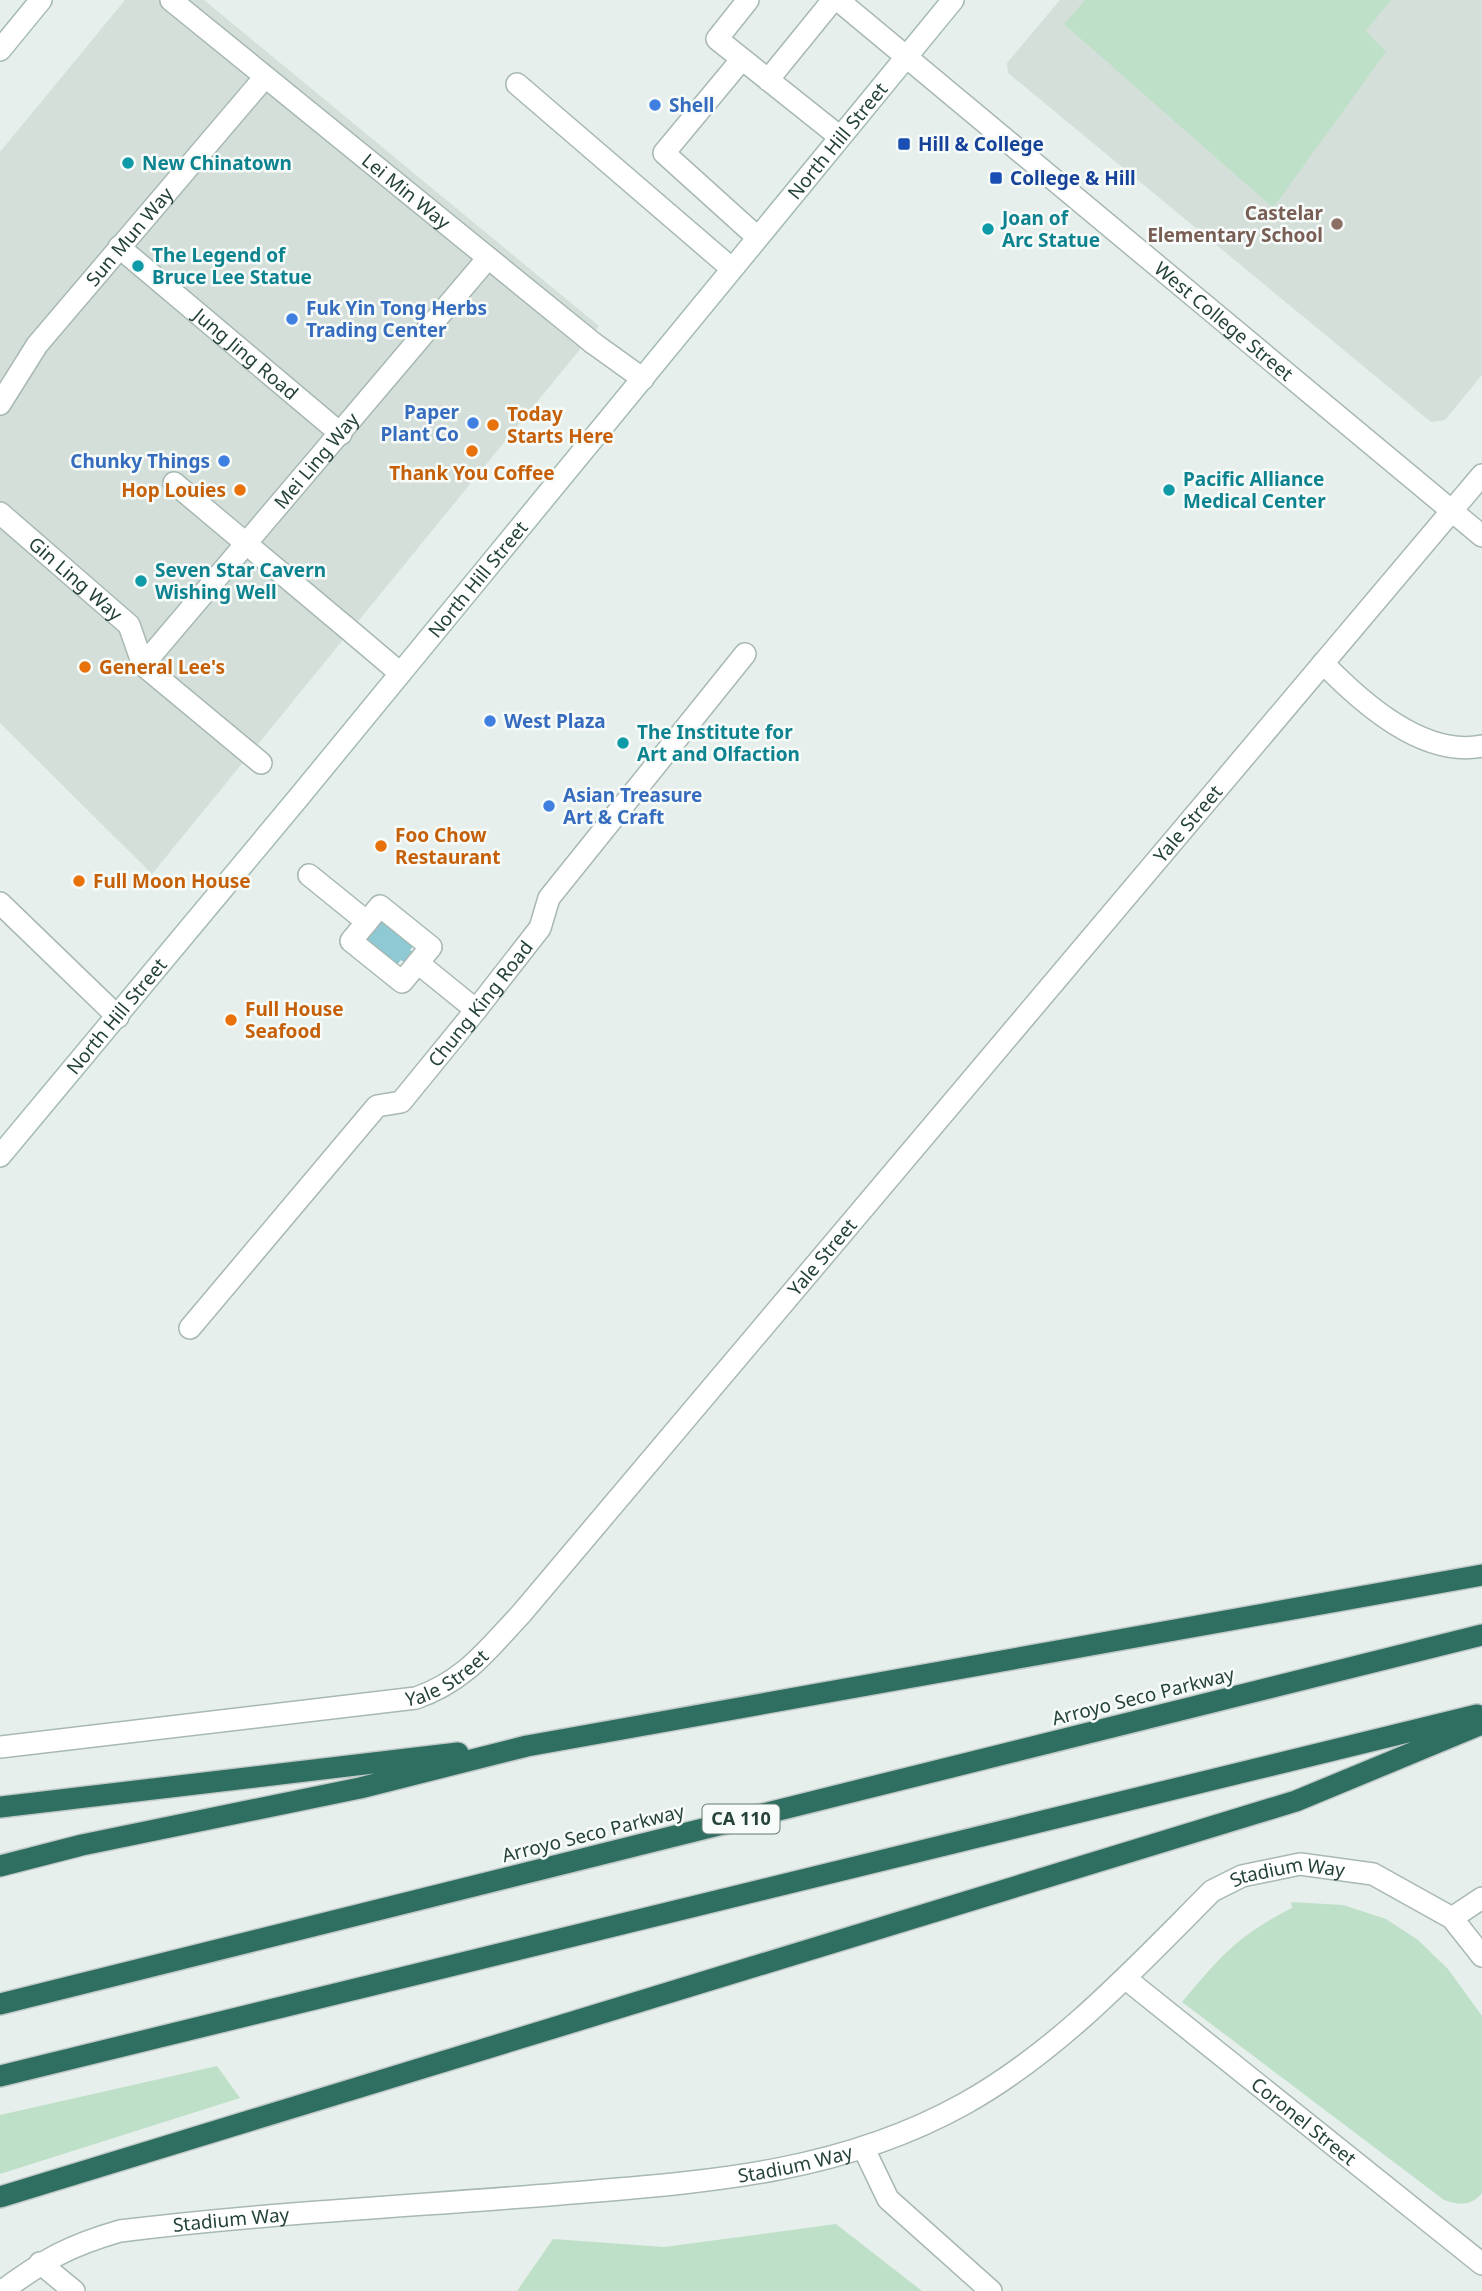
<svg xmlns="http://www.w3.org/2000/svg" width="1482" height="2291" viewBox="0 0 1482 2291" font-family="'Noto Sans',sans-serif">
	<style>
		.built { fill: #d4dfda }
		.green { fill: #bfe0c8 }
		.water { fill: #8ec9d4 }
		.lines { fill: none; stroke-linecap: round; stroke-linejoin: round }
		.service-casing { stroke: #a8b8b2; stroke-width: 24 }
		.pedestrian-casing { stroke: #a8b8b2; stroke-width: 24 }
		.minor-casing { stroke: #a8b8b2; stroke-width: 24 }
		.tertiary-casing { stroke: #a8b8b2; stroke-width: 24 }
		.secondary-casing { stroke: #a4bbb3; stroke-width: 24 }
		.motorway-casing { stroke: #c2cac8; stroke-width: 24 }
		.service { stroke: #fff; stroke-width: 21 }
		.pedestrian { stroke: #fff; stroke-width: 21 }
		.minor { stroke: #fff; stroke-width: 21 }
		.tertiary { stroke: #fff; stroke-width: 21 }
		.secondary { stroke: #fff; stroke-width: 21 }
		.motorway { stroke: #2f6f62; stroke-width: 21 }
		.shop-dot { fill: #3f7fe0; stroke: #f7fbf9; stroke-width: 2.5 }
		.transit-dot { fill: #1a4fb4; stroke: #f7fbf9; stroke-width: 2.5 }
		.culture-dot { fill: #0f9aa8; stroke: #f7fbf9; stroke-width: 2.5 }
		.education-dot { fill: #8d6e63; stroke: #f7fbf9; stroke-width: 2.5 }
		.food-dot { fill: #e8710a; stroke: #f7fbf9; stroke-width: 2.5 }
		.labels { text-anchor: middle; stroke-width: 5; stroke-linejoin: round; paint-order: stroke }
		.shield { fill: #f7fbf9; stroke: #637a73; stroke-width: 2 }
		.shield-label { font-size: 18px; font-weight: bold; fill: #24423a }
		.shop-label { font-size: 19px; font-weight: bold; fill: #366cbe; stroke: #f7fbf9; text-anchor: start }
		.street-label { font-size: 19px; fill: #24423a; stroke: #f7fbf9 }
		.transit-label { font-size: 19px; font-weight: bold; fill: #164399; stroke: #f7fbf9; text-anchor: start }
		.culture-label { font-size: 19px; font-weight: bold; fill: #0d838f; stroke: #f7fbf9; text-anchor: start }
		.education-label { font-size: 19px; font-weight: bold; fill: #785e54; stroke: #f7fbf9; text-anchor: end }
		.food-label { font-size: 19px; font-weight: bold; fill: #c56008; stroke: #f7fbf9; text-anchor: start }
	</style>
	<rect width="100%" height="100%" fill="#e6efeb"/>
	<path class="built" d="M125,0H204L599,326L152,874L0,723V152Z
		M1060,0H1482V375L1445,420L1431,422L1008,73L1007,63Z"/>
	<path class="green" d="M1085,0H1391L1366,31L1386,52L1273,208L1064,24Z
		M1291,1902L1343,1905L1386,1919L1418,1940L1448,1969L1482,2016V2193C1470,2207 1460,2205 1444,2200L1182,2002C1220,1957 1238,1935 1292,1908Z
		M217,2066L240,2098L0,2174V2115Z
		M836,2224L922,2291H517L553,2239L664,2247Z"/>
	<path class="water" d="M384,918L416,943L410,950L415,953L406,964L401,960L396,966L365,941Z"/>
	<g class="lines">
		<g class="service-casing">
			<path id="service" d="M748,0L717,39L840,137
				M742,59L664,153L756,236
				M768,80L833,0
				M517,84L731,268
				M593,343L643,379
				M354,634L400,673
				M1323,663C1361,702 1423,758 1482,746"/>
		</g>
		<g class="pedestrian-casing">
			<g id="pedestrian">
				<path id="s1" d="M171,0L593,343"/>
				<path id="s2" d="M119,247L341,434"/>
				<path id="s3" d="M0,404L37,345L265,77"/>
				<path d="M174,483L354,634"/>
				<path id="s4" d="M0,513L129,625L143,665L261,763"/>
				<path id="s5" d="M143,665L488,258"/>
				<path d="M309,875L367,922"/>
				<path d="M380,906L431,947L402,982L351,941Z"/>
				<path d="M418,963L476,1010"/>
				<path id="s6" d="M190,1328L377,1106L401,1102L476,1010L540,928L549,898L745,654"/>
			</g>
		</g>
		<g class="minor-casing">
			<g id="minor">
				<path d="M0,903L118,1017"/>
				<path id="s7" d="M0,1747L416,1698C465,1681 487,1650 521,1614L1482,475"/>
				<path d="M1452,1918L1482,1898"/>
				<path id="s8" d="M1125,1978L1482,2264"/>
				<path d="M864,2149L888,2199L991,2291"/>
				<path d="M40,2263L74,2291"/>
			</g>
		</g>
		<g class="tertiary-casing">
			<g id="tertiary">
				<path id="s9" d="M838,0L1482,536"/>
				<path id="s10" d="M2,2291C46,2259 68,2246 120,2231C266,2213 414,2206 560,2194C701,2182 836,2175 964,2104C1059,2051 1135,1968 1212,1891L1242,1876L1300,1864L1373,1874L1452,1918L1482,1956"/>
			</g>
		</g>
		<g class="secondary-casing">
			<g id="secondary">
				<path d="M0,50L41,0"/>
				<path id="s11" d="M0,1156L299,797L953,0"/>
			</g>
		</g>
		<g class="motorway-casing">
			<path id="motorway" d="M0,1807L458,1753
				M0,1866L82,1845L360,1788L527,1746L1482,1575
				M0,2004L1482,1635
				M0,2076L1477,1715
				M0,2197L1296,1801L1482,1724"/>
		</g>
		<use href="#service" class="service"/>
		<use href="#pedestrian" class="pedestrian"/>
		<use href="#minor" class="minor"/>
		<use href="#tertiary" class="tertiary"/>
		<use href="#secondary" class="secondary"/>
		<use href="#motorway" class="motorway"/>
	</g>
	<g class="shop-dot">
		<circle cx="655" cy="105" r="7"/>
		<circle cx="292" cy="319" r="7"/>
		<circle cx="473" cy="423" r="7"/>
		<circle cx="224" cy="461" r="7"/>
		<circle cx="490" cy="721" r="7"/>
		<circle cx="549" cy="806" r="7"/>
	</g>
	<g class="transit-dot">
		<rect x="897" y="137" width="14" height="14" rx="3.5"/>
		<rect x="989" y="171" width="14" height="14" rx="3.5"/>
	</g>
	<g class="culture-dot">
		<circle cx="128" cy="163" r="7"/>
		<circle cx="988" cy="229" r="7"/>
		<circle cx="138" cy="266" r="7"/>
		<circle cx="1169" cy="490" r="7"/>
		<circle cx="141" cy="581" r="7"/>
		<circle cx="623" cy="743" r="7"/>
	</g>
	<circle class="education-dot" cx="1337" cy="224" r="7"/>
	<g class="food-dot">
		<circle cx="493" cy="425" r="7"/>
		<circle cx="472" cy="451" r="7"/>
		<circle cx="240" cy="490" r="7"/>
		<circle cx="85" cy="667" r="7"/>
		<circle cx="381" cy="846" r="7"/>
		<circle cx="79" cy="881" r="7"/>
		<circle cx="231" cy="1020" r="7"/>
	</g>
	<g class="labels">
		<rect class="shield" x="702.5" y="1804.5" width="77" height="29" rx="5"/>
		<g class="shield-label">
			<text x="741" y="1825">CA 110</text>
		</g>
		<g class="shop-label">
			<text x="669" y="112">Shell</text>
			<text x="306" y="315">Fuk Yin Tong Herbs<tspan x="306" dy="22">Trading Center</tspan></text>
			<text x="459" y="419" text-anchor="end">Paper<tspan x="459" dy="22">Plant Co</tspan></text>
			<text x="210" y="468" text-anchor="end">Chunky Things</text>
			<text x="504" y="728">West Plaza</text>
			<text x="563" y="802">Asian Treasure<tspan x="563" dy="22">Art &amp; Craft</tspan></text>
		</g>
		<g class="street-label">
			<text dy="7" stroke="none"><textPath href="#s11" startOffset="1316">North Hill Street</textPath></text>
			<text dy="7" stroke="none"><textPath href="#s1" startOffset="303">Lei Min Way</textPath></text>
			<text dy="7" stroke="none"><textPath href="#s3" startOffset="212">Sun Mun Way</textPath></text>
			<text dy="7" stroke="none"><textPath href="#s9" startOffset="502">West College Street</textPath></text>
			<text dy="7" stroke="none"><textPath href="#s2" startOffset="166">Jung Jing Road</textPath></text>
			<text dy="7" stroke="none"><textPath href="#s5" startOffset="268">Mei Ling Way</textPath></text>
			<text dy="7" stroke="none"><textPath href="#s4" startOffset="100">Gin Ling Way</textPath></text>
			<text dy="7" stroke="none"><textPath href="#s11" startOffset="749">North Hill Street</textPath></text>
			<text dy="7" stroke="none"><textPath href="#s7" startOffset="1589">Yale Street</textPath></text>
			<text dy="7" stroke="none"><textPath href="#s6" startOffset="441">Chung King Road</textPath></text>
			<text dy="7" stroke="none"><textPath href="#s11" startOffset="182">North Hill Street</textPath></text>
			<text dy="7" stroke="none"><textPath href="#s7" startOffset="1022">Yale Street</textPath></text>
			<text dy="7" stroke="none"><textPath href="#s7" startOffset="455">Yale Street</textPath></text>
			<text transform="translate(1143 1696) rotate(-14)" y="7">Arroyo Seco Parkway</text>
			<text transform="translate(593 1833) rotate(-14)" y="7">Arroyo Seco Parkway</text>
			<text dy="7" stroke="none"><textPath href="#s10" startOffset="1400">Stadium Way</textPath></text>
			<text dy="7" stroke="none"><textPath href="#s8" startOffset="229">Coronel Street</textPath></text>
			<text dy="7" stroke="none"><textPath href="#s10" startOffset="812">Stadium Way</textPath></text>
			<text dy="7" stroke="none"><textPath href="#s10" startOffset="245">Stadium Way</textPath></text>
		</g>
		<g class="transit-label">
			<text x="918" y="151">Hill &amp; College</text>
			<text x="1010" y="185">College &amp; Hill</text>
		</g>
		<g class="culture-label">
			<text x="142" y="170">New Chinatown</text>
			<text x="1002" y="225">Joan of<tspan x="1002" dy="22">Arc Statue</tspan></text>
			<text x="152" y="262">The Legend of<tspan x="152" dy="22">Bruce Lee Statue</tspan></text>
			<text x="1183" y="486">Pacific Alliance<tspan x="1183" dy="22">Medical Center</tspan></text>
			<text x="155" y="577">Seven Star Cavern<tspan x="155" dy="22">Wishing Well</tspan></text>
			<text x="637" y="739">The Institute for<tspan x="637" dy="22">Art and Olfaction</tspan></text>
		</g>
		<g class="education-label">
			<text x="1323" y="220">Castelar<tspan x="1323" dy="22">Elementary School</tspan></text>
		</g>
		<g class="food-label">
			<text x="507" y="421">Today<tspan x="507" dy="22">Starts Here</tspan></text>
			<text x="472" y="480" text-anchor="middle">Thank You Coffee</text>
			<text x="226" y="497" text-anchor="end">Hop Louies</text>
			<text x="99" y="674">General Lee's</text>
			<text x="395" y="842">Foo Chow<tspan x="395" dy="22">Restaurant</tspan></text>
			<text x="93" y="888">Full Moon House</text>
			<text x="245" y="1016">Full House<tspan x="245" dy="22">Seafood</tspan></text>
		</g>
	</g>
</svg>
